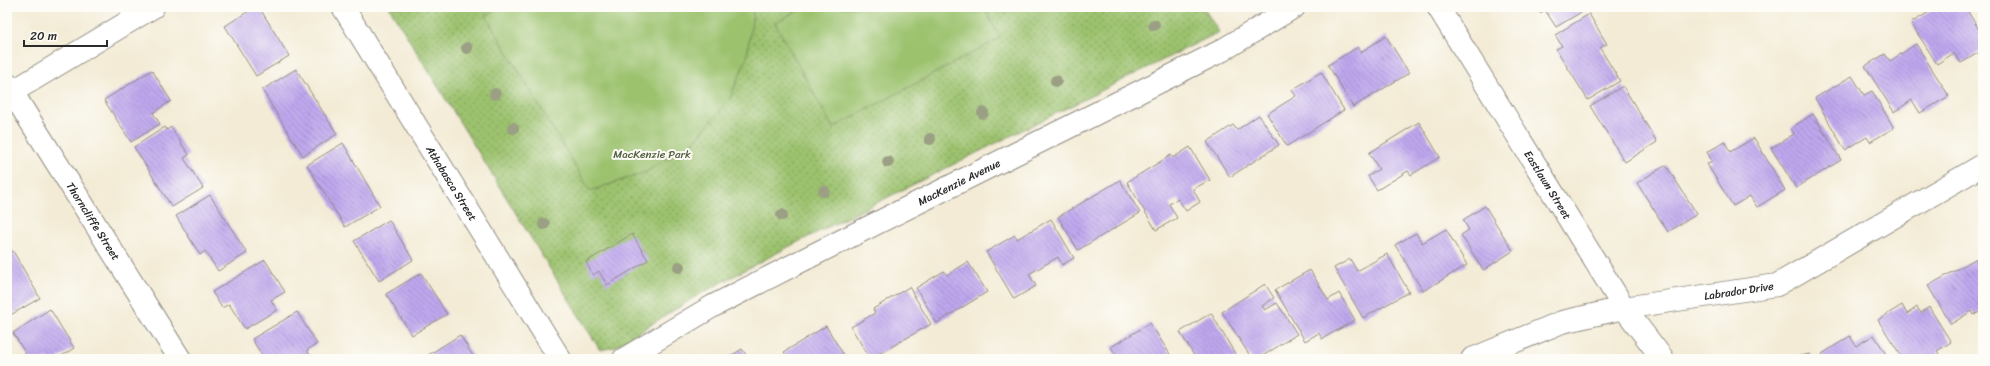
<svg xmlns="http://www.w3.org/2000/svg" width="1990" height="366" viewBox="0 0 1990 366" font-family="Sriracha,sans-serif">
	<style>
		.grass { fill: url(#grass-dots); stroke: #64764c }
		.pitch { fill: #9cc26e; stroke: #64764c }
		.building { fill: url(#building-back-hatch) }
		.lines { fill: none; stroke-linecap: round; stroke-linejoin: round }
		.minor-casing { stroke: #8f8b80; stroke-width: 24 }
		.minor { stroke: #fff; stroke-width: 22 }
		.tree { fill: #9b9f84 }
		.labels { text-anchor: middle; stroke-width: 4; stroke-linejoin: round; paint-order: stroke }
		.park-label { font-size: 11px; fill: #536042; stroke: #fdfcf7 }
		.street-label { font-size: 11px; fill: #2b2b2b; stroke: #fdfcf7 }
	</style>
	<defs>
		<pattern id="grass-dots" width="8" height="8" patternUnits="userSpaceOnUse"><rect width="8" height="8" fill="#9cc26e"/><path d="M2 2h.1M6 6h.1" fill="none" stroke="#7f9e5b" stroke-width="1.8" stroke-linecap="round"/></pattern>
		<pattern id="building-back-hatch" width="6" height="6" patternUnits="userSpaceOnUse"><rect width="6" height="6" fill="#bfa7ee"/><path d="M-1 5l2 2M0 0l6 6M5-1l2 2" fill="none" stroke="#9b88c1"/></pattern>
	</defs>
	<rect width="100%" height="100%" fill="#fdfcf7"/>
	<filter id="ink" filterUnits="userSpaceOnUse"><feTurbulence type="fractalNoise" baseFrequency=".025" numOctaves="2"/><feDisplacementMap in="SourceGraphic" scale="8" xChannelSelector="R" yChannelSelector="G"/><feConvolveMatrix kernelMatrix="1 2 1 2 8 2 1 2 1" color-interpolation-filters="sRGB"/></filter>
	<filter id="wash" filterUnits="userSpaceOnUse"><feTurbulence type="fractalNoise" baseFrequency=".012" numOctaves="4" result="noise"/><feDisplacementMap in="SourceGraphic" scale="16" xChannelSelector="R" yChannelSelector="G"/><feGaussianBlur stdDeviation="0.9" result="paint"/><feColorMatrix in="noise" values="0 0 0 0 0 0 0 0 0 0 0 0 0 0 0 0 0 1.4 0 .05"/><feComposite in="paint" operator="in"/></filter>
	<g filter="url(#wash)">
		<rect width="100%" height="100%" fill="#f3ebd5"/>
		<path class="grass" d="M389,7H1203L1219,32L792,245L700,294L615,347L600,350Z"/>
		<path class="pitch" d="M493,7H753V12L747,57L729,100L692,143L646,172L590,191L486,16L495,10Z
			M804,7H984L1000,38L833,128L775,23Z"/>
		<g id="blocks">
			<path class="building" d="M255,7H259L289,56L256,76L225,26Z
				M1536,7H1590L1556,27L1545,10L1540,13Z
				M1937,7H1965L1983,36V50L1961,63L1954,53L1937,64L1911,23Z
				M1978,7H1983V18Z
				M1589,14L1607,44L1600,48L1620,81L1588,100L1556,49L1562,46L1555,35Z
				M1386,36L1409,73L1353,107L1328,65L1358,47L1361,52Z
				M1916,44L1949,96L1920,113L1912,100L1894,112L1865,66L1885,54L1890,61Z
				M296,69L337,134L303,156L262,90Z
				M152,70L171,101L153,113L160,124L131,142L104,100Z
				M1321,72L1344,110L1287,146L1267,114L1296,96L1292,90Z
				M1852,76L1864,95L1872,91L1894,128L1870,142L1867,137L1845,150L1815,98Z
				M1623,86L1657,142L1625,162L1590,106Z
				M1813,114L1841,160L1796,188L1771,148L1794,134L1791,128Z
				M1259,115L1279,145L1230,177L1207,142L1233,125L1237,130Z
				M1419,122L1440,157L1411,175L1408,171L1377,190L1368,176L1379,169L1369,153Z
				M165,127L167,130L171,127L189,155L184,158L203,188L172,207L134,147Z
				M1754,138L1785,190L1757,207L1750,196L1733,206L1707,164L1712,161L1707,152L1725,142L1730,152Z
				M343,143L380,206L345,227L307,165Z
				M1190,147L1210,180L1193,189L1200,202L1186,211L1178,199L1169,204L1177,218L1156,230L1127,182L1171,155L1173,158Z
				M1666,165L1697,214L1668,232L1637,183Z
				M1120,180L1140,213L1078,250L1058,217Z
				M210,195L247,253L218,271L205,251L200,255L176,216Z
				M1485,206L1513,251L1483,270L1461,235L1469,230L1463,220Z
				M1051,219L1074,258L1062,265L1058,257L1029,274L1036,286L1014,299L986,252L1015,235L1017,239Z
				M389,220L413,260L379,281L354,241Z
				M1446,229L1467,265L1423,291L1395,245L1416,233L1422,243Z
				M632,234L648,260L607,285L599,271L593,275L586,262Z
				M13,251L40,298L7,317V255Z
				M1387,254L1409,292L1363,318L1334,268L1350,259L1357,271Z
				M1975,259L1983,272V310L1974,315L1972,311L1951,324L1928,286Z
				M265,260L285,292L271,300L277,310L245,329L229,304L222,308L212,292Z
				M968,262L987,292L937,323L916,288L944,271L947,275Z
				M1310,270L1328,300L1339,293L1355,320L1322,339L1319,333L1305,341L1275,290Z
				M421,273L447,314L412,335L386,294Z
				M1265,284L1274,298L1262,306L1265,310L1277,303L1297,334L1258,359H1252L1222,312Z
				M909,287L931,324L870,359L851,327L875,313L873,309Z
				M1902,305L1907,314L1917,307L1921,313L1929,307L1951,342L1937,351L1942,359H1903L1878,320Z
				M50,309L74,348L57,359H29L13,333Z
				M297,312L317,344L307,350L312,359H264L252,339Z
				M1211,313L1238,359H1196L1180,332Z
				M1150,323L1173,359H1118L1111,347Z
				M826,326L846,359H789L784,352Z
				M460,335L475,359H422Z
				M1874,335L1889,359H1825L1822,354L1850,336L1856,346Z
				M742,349L749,359H726Z
				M1810,354L1811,359H1789V358Z"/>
		</g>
	</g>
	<g filter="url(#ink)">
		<use href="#blocks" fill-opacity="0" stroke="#8f8b80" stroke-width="1"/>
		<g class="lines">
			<g class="minor-casing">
				<g id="minor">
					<path id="s1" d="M343,7L560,359"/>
					<path id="s2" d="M1438,7L1624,308L1663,359"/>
					<path id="s3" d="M7,84L180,359"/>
					<path d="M12,92L153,7"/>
					<path id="s4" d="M624,359L713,306L809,257L1221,51L1294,7"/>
					<path id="s5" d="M1472,359L1562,322L1624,308L1777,285L1983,165"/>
				</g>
			</g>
			<use href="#minor" class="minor"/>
		</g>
		<g class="tree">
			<circle cx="1154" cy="25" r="6"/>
			<circle cx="467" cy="48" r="6"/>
			<circle cx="1056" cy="81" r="6"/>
			<circle cx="495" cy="94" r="6"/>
			<circle cx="983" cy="113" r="6"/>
			<circle cx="513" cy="128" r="6"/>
			<circle cx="930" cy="139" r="6"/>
			<circle cx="888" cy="162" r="6"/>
			<circle cx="824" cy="191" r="6"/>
			<circle cx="782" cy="215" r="6"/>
			<circle cx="544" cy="224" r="6"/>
			<circle cx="679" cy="267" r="6"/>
		</g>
	</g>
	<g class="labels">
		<g class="park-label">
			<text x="652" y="158">MacKenzie Park</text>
		</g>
		<g class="street-label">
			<text dy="4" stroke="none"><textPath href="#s4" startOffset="379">MacKenzie Avenue</textPath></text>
			<text dy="4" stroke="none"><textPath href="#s1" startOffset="207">Athabasca Street</textPath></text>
			<text dy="4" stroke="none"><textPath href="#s2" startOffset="209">Eastlawn Street</textPath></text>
			<text dy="4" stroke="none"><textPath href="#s3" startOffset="162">Thorncliffe Street</textPath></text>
			<text dy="4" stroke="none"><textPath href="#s5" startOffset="277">Labrador Drive</textPath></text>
		</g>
	</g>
	<rect width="1990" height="366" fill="none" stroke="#fdfcf7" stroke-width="24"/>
	<path d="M24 40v6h83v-6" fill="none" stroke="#2b2b2b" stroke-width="2"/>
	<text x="30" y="40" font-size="12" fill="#2b2b2b" stroke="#fdfcf7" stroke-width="3" paint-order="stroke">20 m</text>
</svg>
